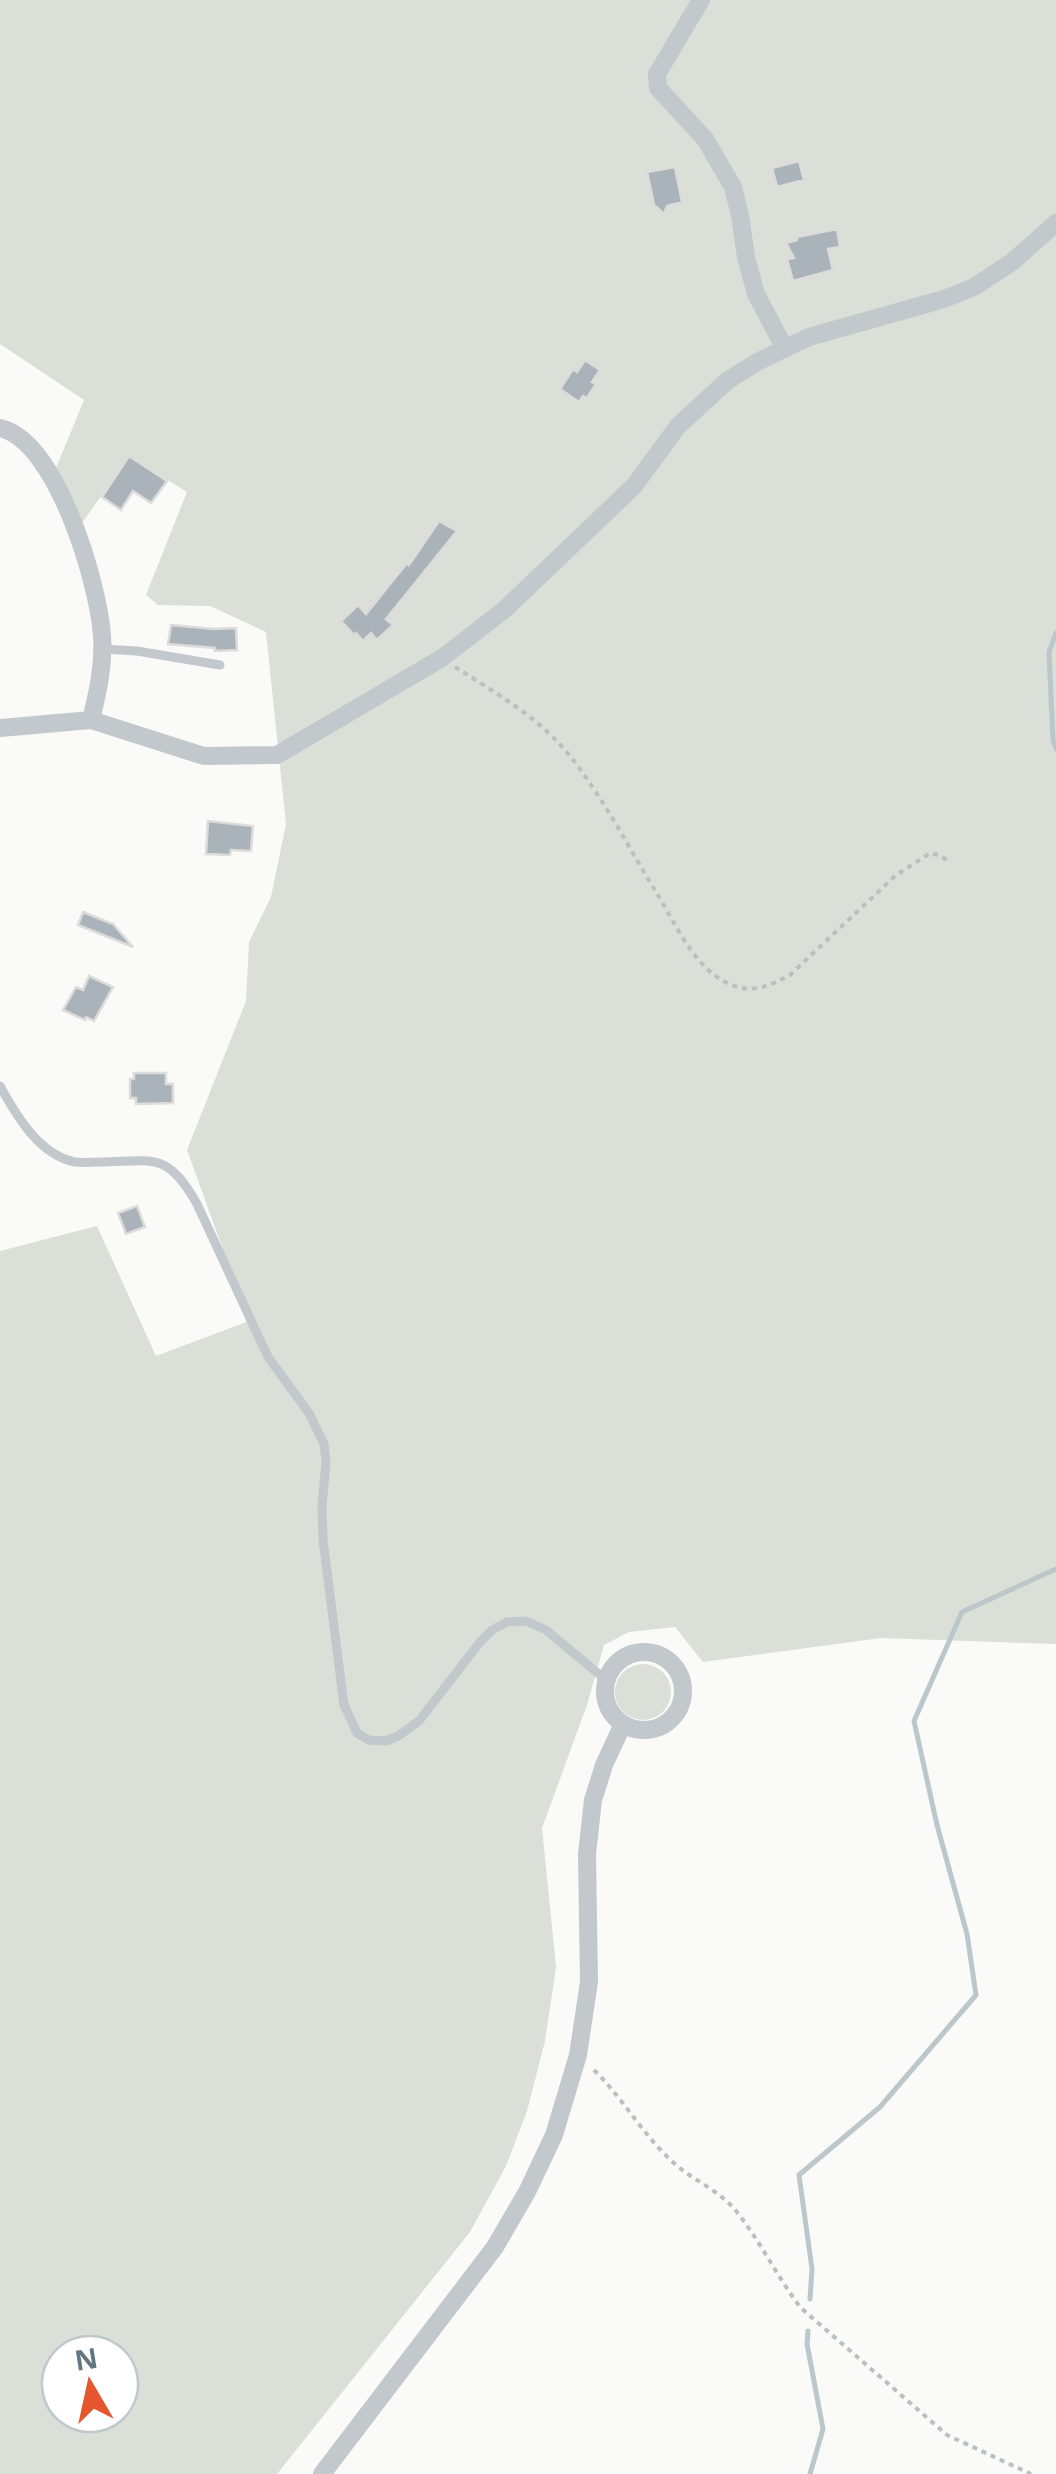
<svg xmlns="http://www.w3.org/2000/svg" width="1056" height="2474" viewBox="0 0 1056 2474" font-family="'Noto Sans',sans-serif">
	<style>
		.green { fill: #dadfd7; fill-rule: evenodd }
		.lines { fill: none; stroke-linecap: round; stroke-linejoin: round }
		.stream { stroke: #bbc7cb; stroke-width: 5 }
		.building { fill: #aab3b9; stroke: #dcdcda; stroke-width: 2.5 }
		.path { stroke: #bbbfc2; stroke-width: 4; stroke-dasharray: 5 5; stroke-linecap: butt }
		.service { stroke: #c3c8cc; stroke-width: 9 }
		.minor { stroke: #c3c8cc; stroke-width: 18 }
	</style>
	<rect width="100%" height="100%" fill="#fafaf8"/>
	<path class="green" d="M0,0H1056V1644L881,1638L703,1662L675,1627L629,1632L604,1645L587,1705L542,1828L556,1967L545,2041L527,2111L506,2166L470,2232L277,2474H0V1251L97,1226L156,1356L249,1321L187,1150L246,1001L249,942L271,897L286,824L266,632L210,606L158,605L146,595L187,492L129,456L80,526L54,473L84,400L0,344ZM60,2354H120V2414H60Z
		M615 1692a28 28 0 1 1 56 0a28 28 0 1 1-56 0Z"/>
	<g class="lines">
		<path class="stream" d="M1056,633L1049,652L1053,740L1056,749
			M810,2299L812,2269L799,2175L880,2107L976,1995L967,1934L937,1825L914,1721L962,1612L1056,1569
			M808,2331L807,2344L823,2429L810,2474"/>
	</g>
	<path class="building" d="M799,161L804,180L777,187L772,168Z
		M675,167L682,202L667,206L664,214L654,205L647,172Z
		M837,229L840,247L828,249L833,270L793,281L787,259L794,258L786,243L797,240V237Z
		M585,360L600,370L592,382L596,384L587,398L583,396L579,402L560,389L573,369L577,372Z
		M129,456L167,481L151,503L133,491L121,510L102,497Z
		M439,521L457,531L386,619L393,625L377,640L371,633L363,641L356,633L354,635L341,621L358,605L366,614L407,563L409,565Z
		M171,625L214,629L236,628L237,650L215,651V648L168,644Z
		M208,821L253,826L251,851L231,850L230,855L206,854Z
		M83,912L113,924L133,947L78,925Z
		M89,976L113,987L94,1021L86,1017L85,1020L63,1010L76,987L83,990Z
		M134,1073H166V1084H173V1103L136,1104V1098H130V1079H134Z
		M137,1206L145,1227L126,1234L118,1213Z"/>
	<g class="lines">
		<path class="path" d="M455,667C493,691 536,716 565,750C601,793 627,845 656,892C676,924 695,971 732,985C753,994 771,985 790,975L895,876L930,853L938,855L947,860
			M594,2070C623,2098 644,2137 675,2164C694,2181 719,2190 736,2211C761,2242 777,2277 801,2308L947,2435L1031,2474"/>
		<path class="service" d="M102,649L137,651L220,665
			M0,1086C16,1115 39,1155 75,1162C83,1163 92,1162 99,1162C154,1161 167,1151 197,1204L268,1357L309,1413L324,1444L326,1462L322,1506L323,1540L344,1705L357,1733L369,1740L386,1741L398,1736L419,1721L480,1642L492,1630L507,1622L526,1621L546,1630L606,1680"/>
		<path class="minor" d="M701,0L657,74L658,88L705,139L733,187L740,215L746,257L756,294L784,347
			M0,428C57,441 98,583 102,635C104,665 98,691 91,720
			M0,728L91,720L204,756L277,755L442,658L504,610L634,486L678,426L727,381L757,362L809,337L944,299L974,287L1012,262L1056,223
			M605 1691a39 39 0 1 1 78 0a39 39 0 1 1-78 0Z
			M322,2474L495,2247L527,2192L554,2135L578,2055L589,1982L587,1854L593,1800L604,1765L623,1724"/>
	</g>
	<g transform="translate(90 2384) rotate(351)"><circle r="48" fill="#ffffff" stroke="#c1c8cd" stroke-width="2.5"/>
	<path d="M0-8L18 38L0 25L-18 38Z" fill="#e4572e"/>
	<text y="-15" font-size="28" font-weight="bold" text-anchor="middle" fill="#657683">N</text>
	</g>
</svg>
